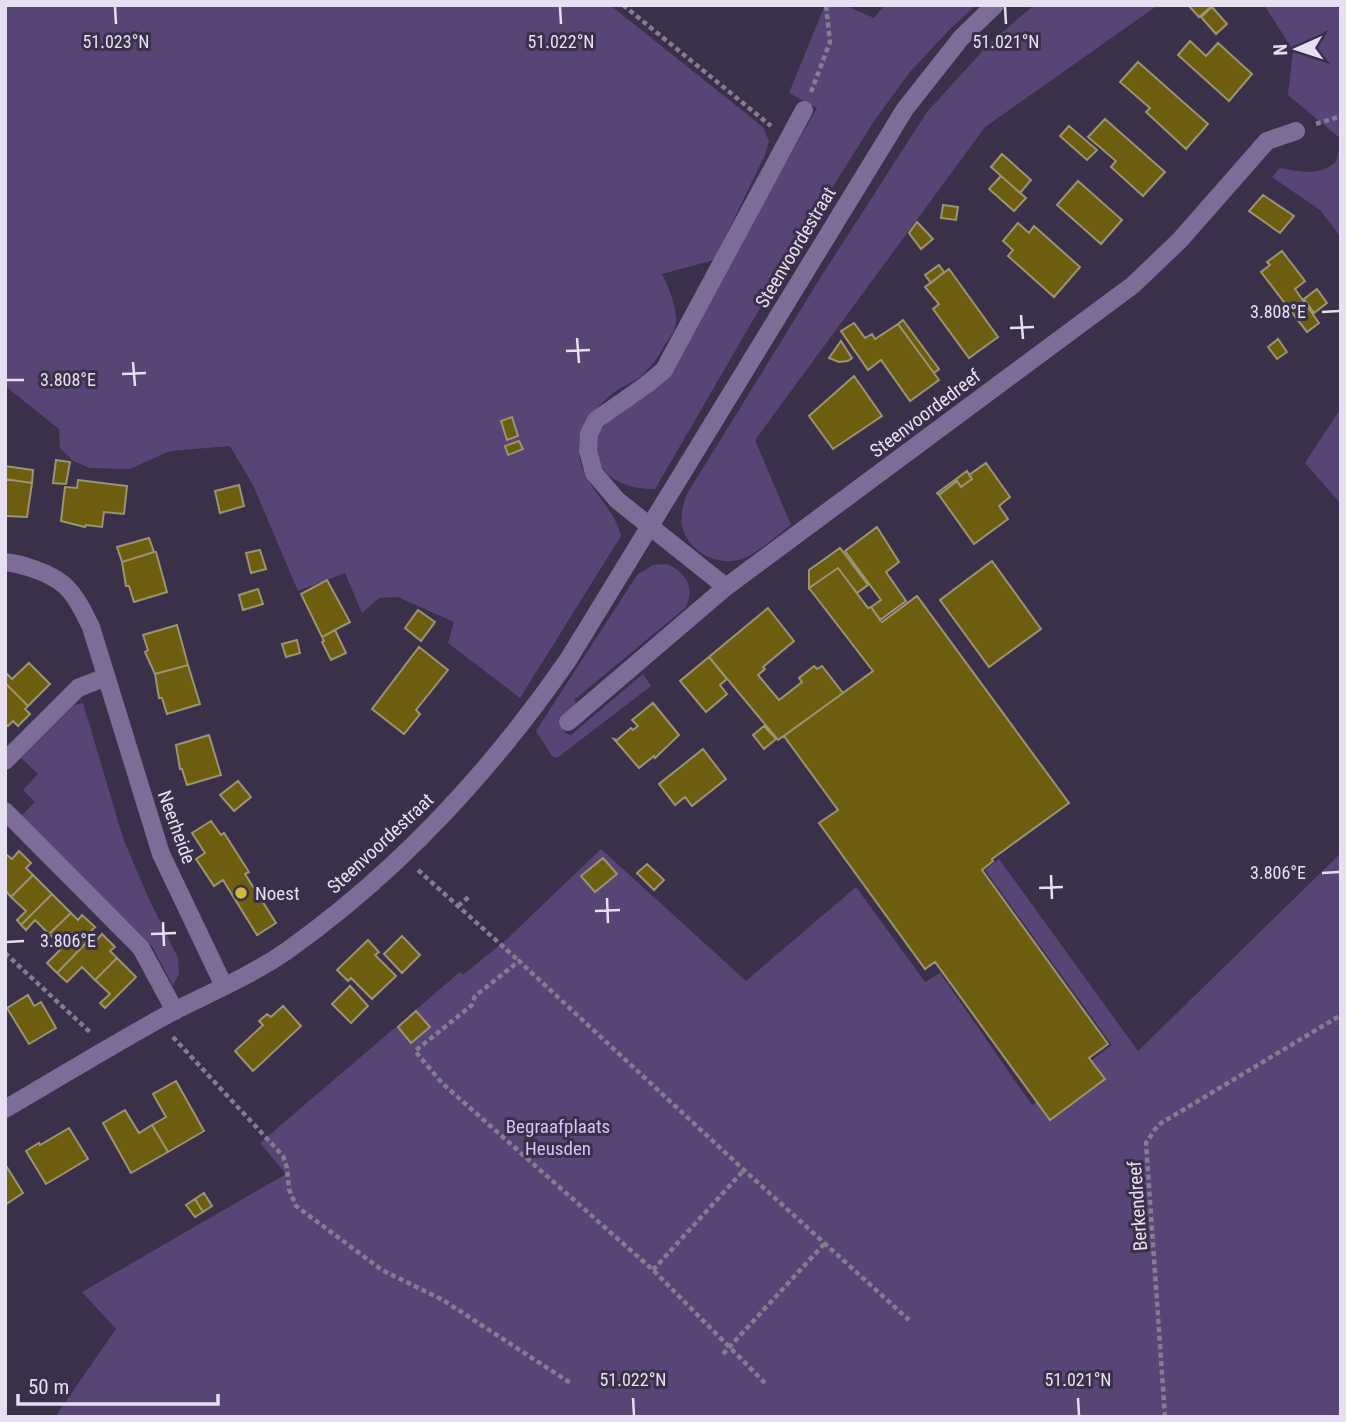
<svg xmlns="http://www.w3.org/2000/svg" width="1346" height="1422" viewBox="0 0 1346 1422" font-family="'Roboto Condensed',sans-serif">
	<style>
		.green { fill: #594476 }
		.building { fill: #6c5e0e; stroke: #9a9474; stroke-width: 2 }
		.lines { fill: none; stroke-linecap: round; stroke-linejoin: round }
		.path { stroke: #857c92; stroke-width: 4.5; stroke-dasharray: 5 3.5; stroke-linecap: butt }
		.minor { stroke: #7d6c97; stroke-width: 18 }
		.ticks { fill: none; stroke: #e5dfef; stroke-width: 2.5 }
		.poi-dot { fill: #cfb837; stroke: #3b304a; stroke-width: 2.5 }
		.labels { text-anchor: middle; stroke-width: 6; stroke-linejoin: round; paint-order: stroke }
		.street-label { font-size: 19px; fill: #e5dfef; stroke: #3b304a }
		.poi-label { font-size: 19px; fill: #e5dfef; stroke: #3b304a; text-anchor: start }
		.park-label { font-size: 19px; fill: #d6c2f6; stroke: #3b304a }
		.ticks-label { font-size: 18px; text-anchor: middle; fill: #e5dfef; stroke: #3b304a; stroke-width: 6; stroke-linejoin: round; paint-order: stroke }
	</style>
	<rect width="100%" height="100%" fill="#3b304a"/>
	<path class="green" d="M5,5H610L763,127L769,141L765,155L714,260L662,274C669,288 675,303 676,319C677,328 671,336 666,343C660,354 650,369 640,377C631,383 621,387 613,393C598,405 580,427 579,446C577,483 613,502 621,536L520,698L448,643L454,622L398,597L379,598L362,613L345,573L298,591L253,485L230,446L170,451L130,469L90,468L73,461L60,448L59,429L5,386Z
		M825,5H844L874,18L885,5H976L949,30L910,72L874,121L796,246L655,489C620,490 587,471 599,432L693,326L817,108L789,93Z
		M1034,5H1158L985,127L755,440L791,525C778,534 756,555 742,559C718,567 688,552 682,526C680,515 683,505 687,494L819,280L927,112L989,44Z
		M1264,5H1336L1341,13V237L1320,210L1272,177L1280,168C1301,172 1319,176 1336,162L1341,139L1288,95L1293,50Z
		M1341,408V504L1305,463Z
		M667,564C686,572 696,589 685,608L574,700L576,703L559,725L567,734L571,735L643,674L651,686L557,758L552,756L536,731L637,575L653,565Z
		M83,703L123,838L147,895L178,958L179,973L173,986L152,946L20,817L35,802L23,790L38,774L21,758L74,705Z
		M601,849L746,981L856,887L925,982L940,973L1032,1105L1112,1045L985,870L999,859L1138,1051L1341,853V1417H55L116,1329L82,1292L286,1174L260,1143L460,972L463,975L506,940Z"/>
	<path class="building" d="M1188,5H1211L1212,6L1199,17Z
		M1212,7L1227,24L1216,34L1201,17Z
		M1190,41L1206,56L1218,43L1252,74L1229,101L1178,55Z
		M1138,62L1208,124L1186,149L1146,112L1150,108L1120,82Z
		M1105,119L1165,172L1143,196L1111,167L1116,161L1088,137Z
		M1069,126L1097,150L1087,160L1060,136Z
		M1002,154L1031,180L1020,193L991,167Z
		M1001,176L1026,198L1014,211L989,189Z
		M1078,181L1122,220L1101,244L1057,205Z
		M1263,195L1294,216L1280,233L1249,211Z
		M943,205L958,207L956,220L941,218Z
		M917,222L933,239L921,249L909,233Z
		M1018,223L1029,233L1034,226L1080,267L1054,297L1008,256L1013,250L1003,241Z
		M1282,251L1305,281L1295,289L1319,323L1307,332L1261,272L1270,265L1267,262Z
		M939,265L944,272L931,283L925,275Z
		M949,269L998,337L969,358L933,309L939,304L925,287Z
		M1317,289L1327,303L1314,313L1304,299Z
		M903,320L939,369L934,373L898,324Z
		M854,323L865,338L872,334L875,339L898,324L939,380L910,401L881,360L868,370L841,331Z
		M1278,339L1287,352L1277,359L1268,347Z
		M841,341L852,358L848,361L839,362L829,358Z
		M854,376L882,416L833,449L809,416Z
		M512,417L518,436L507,440L501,421Z
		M519,441L523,449L508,455L505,446Z
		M56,460L70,462L66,484L53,483Z
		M986,463L1010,497L999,506L1008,519L974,544L939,495L957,481L961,487L972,479L969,475Z
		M5,466L33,470L32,483L5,479Z
		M967,471L972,479L961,487L957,481L939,495L937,493Z
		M5,479L32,483L27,517L5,516Z
		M78,480L127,486L124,514L104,512L102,527L86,525L85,527L61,521L65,487L77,488Z
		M239,485L244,506L220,513L215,491Z
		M877,527L899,562L886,572L906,601L880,620L871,607L881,600L845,551Z
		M149,538L154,552L122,562L117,547Z
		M840,548L868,585L857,593L838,568L809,588V570Z
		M260,550L266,569L251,573L246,553Z
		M154,552H156L167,592L134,602L129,586H126L122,562Z
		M992,561L1041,629L989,667L940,600Z
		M838,568L868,608L871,607L882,622L917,596L1069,803L992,859L993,861L982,870L1108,1044L1089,1058L1105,1079L1050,1120L935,962L925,969L819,823L838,810L784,736L873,671L809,588Z
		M327,580L350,622L322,637L301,594Z
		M258,589L263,604L243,610L239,595Z
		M768,608L794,641L763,667L765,669L758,675L779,700L802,682L799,678L814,666L817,669L822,666L843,693L778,740L709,657Z
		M418,610L435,622L421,641L405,628Z
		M177,625L188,665L155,674L145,652L148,650L143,635Z
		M335,630L346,653L331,660L322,642L324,641L322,637Z
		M297,640L300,653L286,657L282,644Z
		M419,647L448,670L416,710L420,714L404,734L372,709Z
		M709,657L727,679L720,685L727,694L706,712L680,681Z
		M29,663L50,684L28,706L5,683V672L12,679Z
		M188,665L200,704L167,714L162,698H159L155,674Z
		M5,683L28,706L25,709L30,714L18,726L13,721L8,726L5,724Z
		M653,703L679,735L655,758L654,756L639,768L614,739L617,740L631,728L633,730L638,726L632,720Z
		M764,726L776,739L764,749L753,735Z
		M209,735L221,775L187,785L182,769H180L176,745Z
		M703,749L726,779L692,806L685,797L675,805L659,784Z
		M238,781L251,797L234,811L220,795Z
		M211,821L221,835L224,833L249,872L245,874L276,923L257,935L223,880L214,886L196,859L205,853L192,833Z
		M19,851L31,863L26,868L33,875L11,897L5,890V857L7,855L12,859Z
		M603,858L617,874L595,892L581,876Z
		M647,864L664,880L654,890L637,873Z
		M33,875L52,894L21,925L17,920L26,911L11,897Z
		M52,894L71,913L49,934L35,920L26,930L21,925Z
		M71,913L78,920L82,915L95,927L88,934L91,938L57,973L47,963L63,947L49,934Z
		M102,934L115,947L110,951L117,958L95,980L82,967L67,982L57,973L91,938L95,942Z
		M402,936L420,955L402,973L384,954Z
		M368,940L379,952L375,955L396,976L372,999L351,978L348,981L337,970Z
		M117,958L136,977L105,1008L100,1003L110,994L95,980Z
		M350,986L368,1006L351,1023L332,1004Z
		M28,995L34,1006L41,1002L56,1028L29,1044L7,1008Z
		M283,1006L301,1026L253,1071L235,1051L263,1025L259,1021L267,1014L271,1017Z
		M416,1011L430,1027L411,1043L398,1027Z
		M176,1081L204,1131L168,1152L152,1125L166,1117L153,1094Z
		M125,1110L139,1133L152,1125L168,1152L131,1173L103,1123Z
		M69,1128L88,1159L46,1184L26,1151L39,1143L40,1145Z
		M5,1164L23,1193L5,1205Z
		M204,1193L212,1206L203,1212L195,1199Z
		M195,1199L203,1212L195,1217L186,1205Z"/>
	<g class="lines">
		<path class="path" d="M623,5L771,126
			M811,92L830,42L826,5
			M1316,124L1341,116
			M418,870L519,961
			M458,906L471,895
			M5,953L92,1034
			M173,1037L283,1156L287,1168L289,1189L296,1206L382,1270L443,1300L572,1384
			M653,1270L744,1170
			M723,1354L825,1243
			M765,1383L653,1270L443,1084L415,1051L472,1005L475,996L519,961L744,1170L909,1320
			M1165,1417L1146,1143L1158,1125L1341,1015"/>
		<path class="minor" d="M5,562C23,564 49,573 63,584C76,595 84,613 91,627L161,854L224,986
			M726,587L617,500L594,473L588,451L589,434L596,420L646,385L664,370L804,110
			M568,722L726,587L1133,285L1180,240L1267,141L1296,131
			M5,761L78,688L106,677
			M5,811L141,948L175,1011
			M5,1109C62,1076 118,1041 176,1010C214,991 254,974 288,950C399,871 491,771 568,660L905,109L961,38L995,5"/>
	</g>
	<path class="ticks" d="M115,7L116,24M560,7L561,24M1005,7L1006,24M1322,312L1339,311M1021,315L1023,339M1010,328L1034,327M577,338L579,363M566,351L590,350M133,362L135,386M122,374L146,373M7,380H24M1322,873L1339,872M1051,875L1052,899M1039,888L1063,887M607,898L608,923M595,911L620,910M163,922L164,946M151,934L176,933M7,942L24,941M633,1398L634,1415M1078,1398L1079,1415"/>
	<circle class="poi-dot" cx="241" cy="893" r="7"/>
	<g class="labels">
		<g class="street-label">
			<text transform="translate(795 247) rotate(-59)" y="7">Steenvoordestraat</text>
			<text transform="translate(925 413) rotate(-37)" y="7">Steenvoordedreef</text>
			<text transform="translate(177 827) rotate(70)" y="7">Neerheide</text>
			<text transform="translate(380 843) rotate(-43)" y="7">Steenvoordestraat</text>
			<text transform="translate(1137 1206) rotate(-94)" y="7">Berkendreef</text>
		</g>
		<g class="poi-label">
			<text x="255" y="900">Noest</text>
		</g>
		<g class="park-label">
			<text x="558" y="1133">Begraafplaats<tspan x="558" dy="22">Heusden</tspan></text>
		</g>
	</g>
	<g class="ticks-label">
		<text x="116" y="48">51.023°N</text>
		<text x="561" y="48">51.022°N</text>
		<text x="1006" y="48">51.021°N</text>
		<text x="1278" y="318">3.808°E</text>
		<text x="68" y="386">3.808°E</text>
		<text x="1278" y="879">3.806°E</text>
		<text x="68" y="947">3.806°E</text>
		<text x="633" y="1386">51.022°N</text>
		<text x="1078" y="1386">51.021°N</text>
	</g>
	<rect width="1346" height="1422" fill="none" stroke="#e5dfef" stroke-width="14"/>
	<g transform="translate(1297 49) rotate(267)" stroke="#3b304a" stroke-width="5" paint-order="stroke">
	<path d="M0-5L12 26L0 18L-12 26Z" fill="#e5dfef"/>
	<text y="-10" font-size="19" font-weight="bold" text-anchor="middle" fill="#e5dfef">N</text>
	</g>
	<path d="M18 1394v10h200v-10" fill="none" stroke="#e5dfef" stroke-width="3.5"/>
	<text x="28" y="1394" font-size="21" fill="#e5dfef" stroke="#3b304a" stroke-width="5" paint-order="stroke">50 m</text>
</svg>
